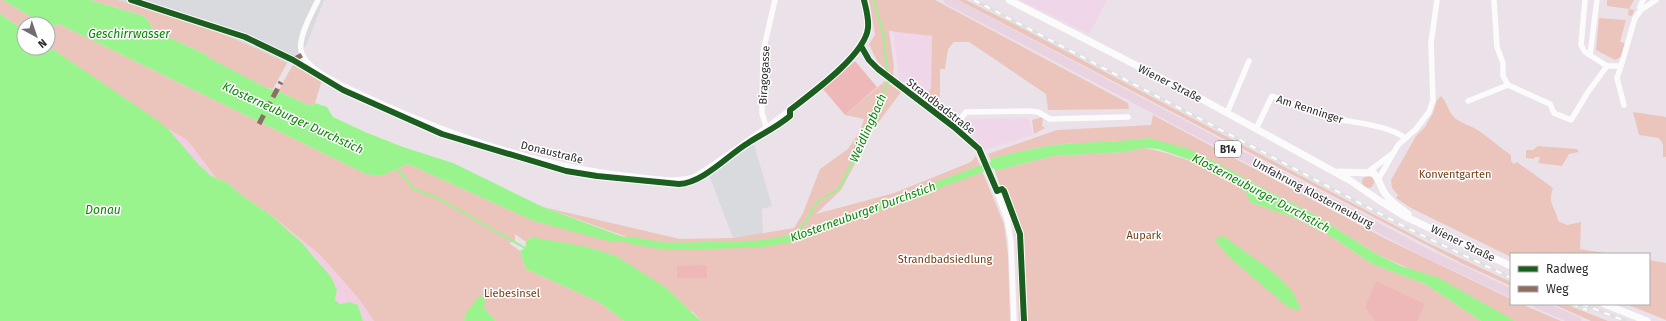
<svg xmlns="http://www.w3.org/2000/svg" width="1666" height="321" viewBox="0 0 1666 321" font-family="'Fira Sans',sans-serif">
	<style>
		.industrial { fill: #d9dadd }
		.education { fill: #efd6e8 }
		.green { fill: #ebc5bb }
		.sand { fill: #f2cee2 }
		.pitch { fill: #efb8b8 }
		.water { fill: #9af48e }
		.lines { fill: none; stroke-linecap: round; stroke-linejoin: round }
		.stream { stroke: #9af48e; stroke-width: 2 }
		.canal { stroke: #9af48e; stroke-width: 7 }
		.minor { stroke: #fcfbfc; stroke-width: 5.5 }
		.tertiary { stroke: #fcfbfc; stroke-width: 7 }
		.primary { stroke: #e9d3e0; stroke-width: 9 }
		.rail-casing { stroke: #dee0e0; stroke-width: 3.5 }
		.rail { stroke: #fff; stroke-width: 2; stroke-dasharray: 6; stroke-linecap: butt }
		.quiet { stroke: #8d6e63; stroke-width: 5; stroke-dasharray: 10 5; stroke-linecap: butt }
		.cycleway-casing { stroke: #fff; stroke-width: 8 }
		.cycleway { stroke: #1b5e20; stroke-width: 6 }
		.labels { text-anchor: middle; stroke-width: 3; stroke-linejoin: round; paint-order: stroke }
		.shield { fill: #fff; stroke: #6c6c6c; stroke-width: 1 }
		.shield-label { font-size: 10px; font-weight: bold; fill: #2d2d2d }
		.street-label { font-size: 11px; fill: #2d2d2d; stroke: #fff }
		.park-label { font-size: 11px; fill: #733b13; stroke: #fff }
		.water-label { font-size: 12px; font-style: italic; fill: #098604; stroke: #fff }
	</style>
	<rect width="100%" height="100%" fill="#ebe2e9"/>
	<path class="industrial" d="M117,0H324L306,46L287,63L220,32Z
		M754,144L772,206L762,209L763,234L733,238L709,175Z"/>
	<path class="education" d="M1020,0H1107L1089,34Z
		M893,31L932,36L931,88L925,99L899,79Z
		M1029,118L1033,135L985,150L972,136L958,126L963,120Z"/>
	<path class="green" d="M0,0H3L43,24H24V30L0,14Z
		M90,0H117L146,8L220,32L287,63L273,89L267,88L210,59L205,54L155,31L144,16Z
		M869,0H935L1128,103L1129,109L1048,110L1046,94L969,42H954L948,49L945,69H940V98L936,105H931L925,99L931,88L932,36L889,31L894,66L893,76L877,61L869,44L875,35Z
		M958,0H966L1022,28L1426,242L1511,282V286L1463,264Z
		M1607,0H1634L1629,9L1634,10L1632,16L1628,15L1629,9L1607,6Z
		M1599,18L1626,20L1620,42L1625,43L1622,56L1615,60L1596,50Z
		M59,24L366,174L381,176L408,164L534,221L562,228L627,237L543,207L680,239L733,238L794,228L803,213L820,169L848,149L860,131L864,119L845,115L885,81L901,92L875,127L841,190L816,214L894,193L971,162L976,156L1004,224L1008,255L1010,321H701L693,312L531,237L526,242L515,234V241L509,243L520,251L526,269L599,302L624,321H496L484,308L466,313L464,321H374L358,298L320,255L272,216L240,194L228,183L216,178L187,140L168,129L48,46V27Z
		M294,63L322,80L315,103L310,106L278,91Z
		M1441,96C1448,103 1448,113 1456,119C1463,124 1472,126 1479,131C1490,138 1500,148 1511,155V161L1514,164L1517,162L1553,188C1547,206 1556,206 1558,221L1567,225L1581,222L1580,249L1610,254H1511V257L1411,208L1396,198L1398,195L1392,188L1391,180L1416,136L1425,127L1433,113L1437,100Z
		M1633,112L1666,117V157H1663V144L1659,138L1639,135Z
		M1153,115L1386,239L1511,299V304H1521L1561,321H1515L1410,269L1376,254L1314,214L1262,188L1234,172L1149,138L1127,141L1064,144L1036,148L990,159L988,154L1057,130L1151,125Z
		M1043,117L1042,126L1045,128L1034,134L1032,120Z
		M1538,146L1577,149L1579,152L1569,154L1562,166L1538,163L1540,157H1535L1534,159L1526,158V150H1533Z
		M1143,148C1164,150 1236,175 1247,193C1248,196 1249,199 1250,202L1297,219L1332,237L1372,264L1425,284L1481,321H1019L1016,237L1009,212L995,171L1053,156L1124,152Z
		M1362 182a6 6 0 1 1 12 0a6 6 0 1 1-12 0Z
		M1649,260L1666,263V320L1626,304H1649Z
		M1553,304H1565L1608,321H1591Z"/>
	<path class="sand" d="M168,129L187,140L216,178C201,174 179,142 168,129Z
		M272,216L320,255L358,298L374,321H363L358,305L350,302L340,304L335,300L337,290C322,260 297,238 272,216Z"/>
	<path class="pitch" d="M855,61L877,87L845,115L823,89Z
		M707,265V278H677V266Z
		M1376,281L1425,304L1417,321H1375L1365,307Z"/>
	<path class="water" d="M3,0H90L144,16L155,31L205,54L211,59L267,88L278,91L310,106L315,103L327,107L333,117L365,132L403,147L453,163L543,207L637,242H612L534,221L408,164L381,176L366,174L59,24L48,27V24H43Z
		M0,14L24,30V48H48V46L57,52L154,118L168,129L199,165L211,176L228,183L240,194L272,216L302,243L331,277L337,290L335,300L340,304L350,302L358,305L363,321H0Z
		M1149,138L1189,149L1234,172L1262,188L1314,214L1376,254L1401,266L1439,278L1515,321H1481L1425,284L1372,264L1332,237L1297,219L1250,202L1246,192L1235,183L1193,161L1158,149L1143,148L1125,152L1053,156L995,171L990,159C1014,153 1040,146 1065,144C1093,142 1121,142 1149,138Z
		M1224,236C1246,254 1273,268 1291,290C1295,295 1298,304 1301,310L1289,308L1229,257L1214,239Z
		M531,237L588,247L616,256L665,287L701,321H624L599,302L526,269L520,251L525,248L526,242Z
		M480,295L485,300L484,308L496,321H464L466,313Z"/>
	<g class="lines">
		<path class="stream" d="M396,168L414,189L438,198L525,248
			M795,238L818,201L839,189L873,121L888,82L884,37L874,0"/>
		<path class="canal" d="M629,240L663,246H691L759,244L795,238L1000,162"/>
		<path class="minor" d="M318,0C312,13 296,40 302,54C309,72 350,89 367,97C453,137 544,168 639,177C657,179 679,183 696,176C743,145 790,112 833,75C843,65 857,54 864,41C871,27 868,15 864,0
			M1494,0L1497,47L1503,63V76L1508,85
			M1585,0L1581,45L1585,52L1607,66H1621L1635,18L1641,10L1656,0
			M1641,10L1640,7L1643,0
			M861,46L874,66L954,127L974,145L983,155L1007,219L1011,242L1014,321
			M1590,55L1597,0
			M1621,66L1617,78L1624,105
			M1468,101L1508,85L1550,104L1554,113L1571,120L1588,92L1607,66
			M1227,113L1249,61
			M766,126L762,113L763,52L775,0
			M954,127L966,112L1030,111L1038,112L1050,119L1128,117
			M1256,129L1272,96C1291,103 1309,112 1328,117C1351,123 1386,124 1405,138
			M1368,172L1392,154
			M1378,180L1398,145L1416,129L1429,112L1433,100L1431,43L1437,0"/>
		<path class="tertiary" d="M1009,0L1198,97L1351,181C1368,193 1387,206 1406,217L1511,266
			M1339,172L1373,173C1379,177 1380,186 1384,192C1390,202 1399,207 1408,214
			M1604,304L1647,321"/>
		<path class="primary" d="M948,0L1426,253L1511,293
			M1537,304L1577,321"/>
		<g class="rail-casing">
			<path id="rail" d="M974,0L1409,229L1511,278
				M1572,304L1587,310
				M1582,304L1625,321"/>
		</g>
		<use href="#rail" class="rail"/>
		<path class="quiet" d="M293,60L302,55
			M259,124L281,82"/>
		<g class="cycleway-casing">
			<path id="cycleway" d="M131,0L245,37L293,60L343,90L442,134L566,171L597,176L679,184C703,183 728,155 748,143C762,134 777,127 790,116V110C812,93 865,55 868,28C869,18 866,9 864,0
				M861,46L869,60L878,69L954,127L979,149L997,191L1002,189L1004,191L1020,234L1024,321"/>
		</g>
		<use href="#cycleway" class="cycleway"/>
	</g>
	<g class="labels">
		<rect class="shield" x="1215" y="141" width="26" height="16" rx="3"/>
		<g class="shield-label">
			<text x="1228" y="153">B14</text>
		</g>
		<g class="street-label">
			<text transform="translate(764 75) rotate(-87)" y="4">Biragogasse</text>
			<text transform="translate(1170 83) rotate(27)" y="4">Wiener Straße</text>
			<text transform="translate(941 106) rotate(38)" y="4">Strandbadstraße</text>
			<text transform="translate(1310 109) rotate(18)" y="4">Am Renninger</text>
			<text transform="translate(552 152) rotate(14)" y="4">Donaustraße</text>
			<text transform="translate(1313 193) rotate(28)" y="4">Umfahrung Klosterneuburg</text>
			<text transform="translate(1463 243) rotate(26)" y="4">Wiener Straße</text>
		</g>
		<g class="park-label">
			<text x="1455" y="178">Konventgarten</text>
			<text x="1144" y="239">Aupark</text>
			<text x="945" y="263">Strandbadsiedlung</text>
			<text x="512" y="297">Liebesinsel</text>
		</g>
		<g class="water-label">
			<text x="129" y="38">Geschirrwasser</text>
			<text transform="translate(293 118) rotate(25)" y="4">Klosterneuburger Durchstich</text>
			<text transform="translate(868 128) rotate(-66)" y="4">Weidlingbach</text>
			<text transform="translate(1261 193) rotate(28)" y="4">Klosterneuburger Durchstich</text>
			<text x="103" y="214">Donau</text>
			<text transform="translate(863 212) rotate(-20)" y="4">Klosterneuburger Durchstich</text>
		</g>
	</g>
	<rect x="1510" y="253" width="140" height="52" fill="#ffffff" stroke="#ababab"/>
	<rect x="1518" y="266" width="20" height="6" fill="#1b5e20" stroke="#ababab"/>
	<text x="1546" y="273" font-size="12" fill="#2d2d2d">Radweg</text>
	<rect x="1518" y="286" width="20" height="6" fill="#8d6e63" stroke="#ababab"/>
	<text x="1546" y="293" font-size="12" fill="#2d2d2d">Weg</text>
	<g transform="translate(36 36) rotate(140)"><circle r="19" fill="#ffffff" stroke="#ababab"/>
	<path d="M0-3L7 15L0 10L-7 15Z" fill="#706c6f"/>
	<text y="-6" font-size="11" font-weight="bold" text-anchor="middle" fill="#2d2d2d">N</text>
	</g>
</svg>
